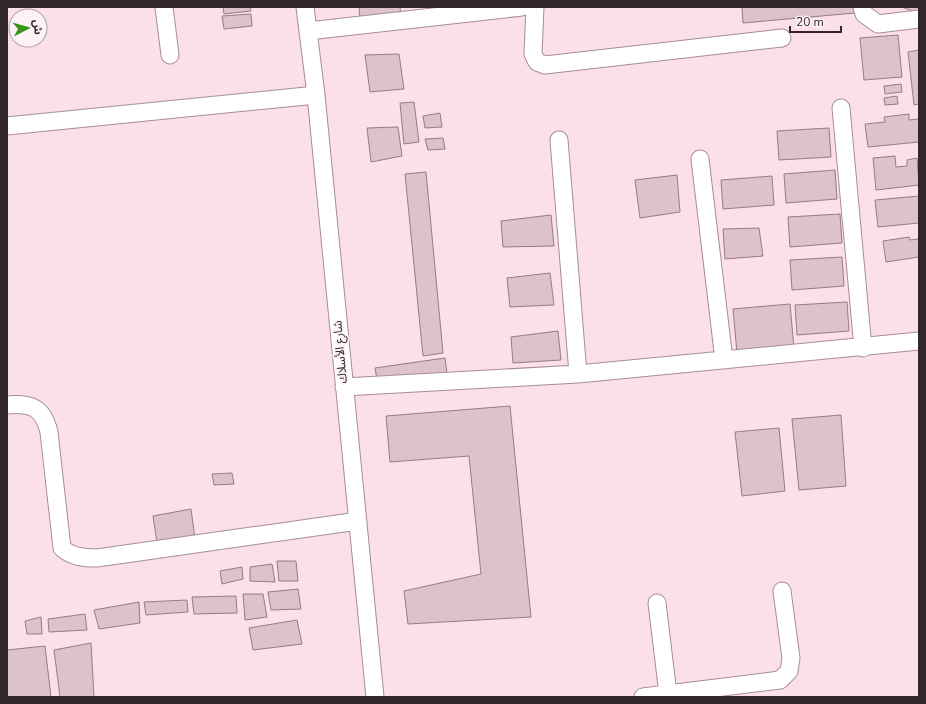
<svg xmlns="http://www.w3.org/2000/svg" width="926" height="704" viewBox="0 0 926 704" font-family="'Nunito Sans','Noto Sans Arabic',sans-serif">
	<style>
		.building { fill: #ddc1cd; stroke: #957c87 }
		.lines { fill: none; stroke-linecap: round; stroke-linejoin: round }
		.minor-casing { stroke: #a78d98; stroke-width: 19 }
		.minor { stroke: #fff; stroke-width: 17 }
		.labels { text-anchor: middle; stroke-width: 3.5; stroke-linejoin: round; paint-order: stroke }
		.street-label { font-size: 12px; fill: #30262b; stroke: #fdf2f6 }
	</style>
	<rect width="100%" height="100%" fill="#fbdfeb"/>
	<path class="building" d="M223,7H250L251,11L224,14Z
		M359,7H400L401,16L360,20Z
		M742,7H855V13L743,23Z
		M902,7H919V14Z
		M251,14L252,26L224,29L222,16Z
		M898,35L902,77L864,80L860,38Z
		M919,50V104L914,105L908,52Z
		M399,54L404,89L370,92L365,55Z
		M901,84L902,92L885,94L884,86Z
		M897,96L898,104L885,105L884,98Z
		M414,102L419,142L404,144L400,103Z
		M440,113L442,127L425,128L423,116Z
		M909,114V120L919,119V142L868,147L865,124L885,122L884,117Z
		M398,127L402,156L371,162L367,128Z
		M829,128L831,157L779,160L777,131Z
		M443,138L445,149L428,150L425,139Z
		M895,156L896,167L907,166V160L917,158L919,185L876,190L873,158Z
		M835,170L837,199L786,203L784,174Z
		M426,172L443,353L423,356L405,174Z
		M677,175L680,212L640,218L635,180Z
		M772,176L774,205L723,209L721,180Z
		M919,196V223L878,227L875,200Z
		M840,214L842,243L790,247L788,217Z
		M551,215L554,246L503,247L501,221Z
		M759,228L763,256L725,259L723,229Z
		M909,237L910,240L919,239V257L886,262L883,241Z
		M842,257L844,286L792,290L790,260Z
		M550,273L554,305L510,307L507,278Z
		M847,302L849,331L797,335L795,305Z
		M790,304L794,348L737,353L733,309Z
		M558,331L561,360L513,363L511,337Z
		M445,358L447,374L377,379L375,368Z
		M510,406L531,617L408,624L404,591L481,574L469,456L390,462L386,416Z
		M841,415L846,486L799,490L792,419Z
		M779,428L785,491L742,496L735,432Z
		M232,473L234,484L214,485L212,474Z
		M191,509L195,539L157,543L153,516Z
		M277,561H296L298,581H279Z
		M272,564L275,582L250,581V567Z
		M242,567L243,579L222,584L220,571Z
		M298,589L301,609L271,610L268,592Z
		M243,594H263L267,617L245,620Z
		M236,596L237,613L194,614L192,597Z
		M187,600L188,612L146,615L144,602Z
		M139,602L140,623L99,629L94,610Z
		M85,614L87,630L49,632L48,619Z
		M41,617L42,634H27L25,621Z
		M297,620L302,644L253,650L249,628Z
		M91,643L94,697H60L54,650Z
		M45,646L51,697H7V650Z"/>
	<g class="lines">
		<g class="minor-casing">
			<path id="minor" d="M164,7L170,55
				M305,7L316,95L375,697
				M535,7L533,54L537,62L545,65L782,38
				M862,7L864,14L878,24L919,19
				M308,31L522,7
				M841,108L863,348
				M7,126L316,95
				M559,140L578,374
				M700,159L724,360
				M344,387L578,374L919,341
				M7,405C31,403 43,407 49,432L62,548C72,557 84,558 97,558L358,521
				M657,603L668,694
				M643,697L780,680L789,671L791,658L782,591"/>
		</g>
		<use href="#minor" class="minor"/>
	</g>
	<g class="labels">
		<g class="street-label">
			<text transform="translate(340 352) rotate(-95)" y="4">شارع الأسلاك</text>
		</g>
	</g>
	<rect width="926" height="704" fill="none" stroke="#30262b" stroke-width="16"/>
	<g transform="translate(28 28) rotate(84)"><circle r="19" fill="#fdf2f6" stroke="#aba0a5"/>
	<path d="M0-3L7 15L0 10L-7 15Z" fill="#359618"/>
	<text y="-6" font-size="11" font-weight="bold" text-anchor="middle" fill="#30262b">ش</text>
	</g>
	<path d="M790 26v6h51v-6" fill="none" stroke="#30262b" stroke-width="2"/>
	<text x="796" y="26" font-size="12" fill="#30262b" stroke="#fdf2f6" stroke-width="3" paint-order="stroke">20 m</text>
</svg>
